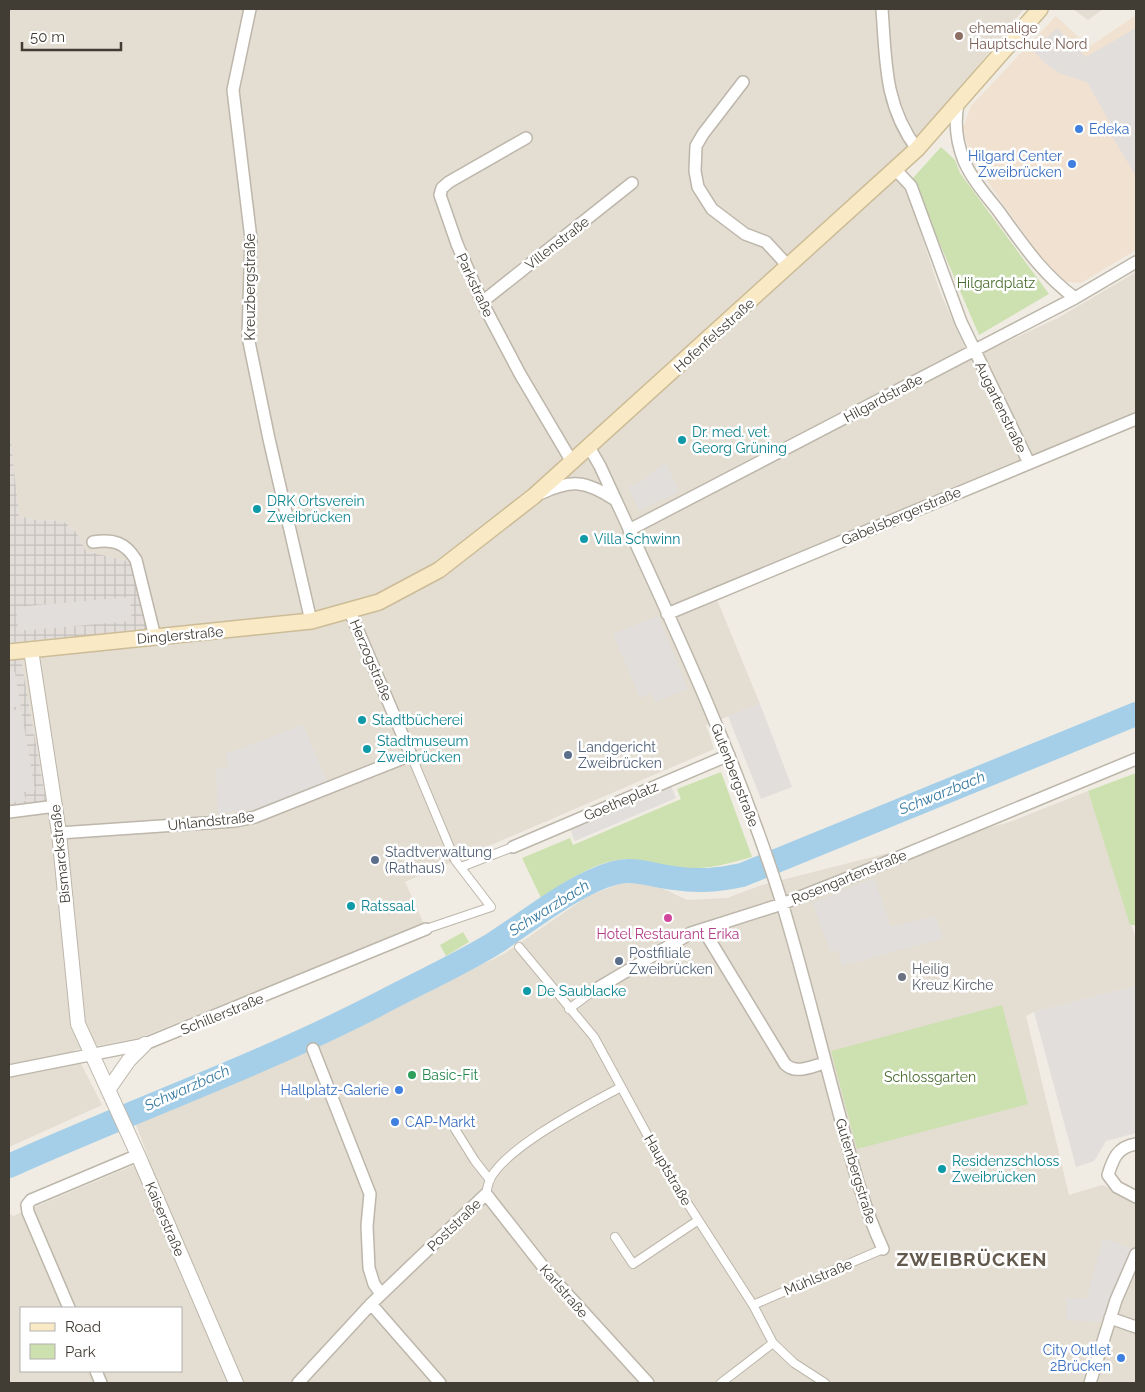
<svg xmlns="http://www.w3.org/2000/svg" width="1145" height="1392" viewBox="0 0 1145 1392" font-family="Raleway,sans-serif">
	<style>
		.residential { fill: #e3ddd2; fill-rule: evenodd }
		.commercial { fill: #f1e1d0 }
		.industrial { fill: url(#industrial-grid) }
		.green { fill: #cde1b0 }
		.parking { fill: #e1dedc }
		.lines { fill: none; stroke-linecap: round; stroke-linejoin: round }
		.river { stroke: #a5cfe8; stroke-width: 24 }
		.pedestrian-casing { stroke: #bdb6aa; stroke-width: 10 }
		.minor-casing { stroke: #bdb6aa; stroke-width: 14 }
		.tertiary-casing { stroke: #bdb6aa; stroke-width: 16 }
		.secondary-casing { stroke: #ccbc97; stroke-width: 18 }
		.pedestrian { stroke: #fff; stroke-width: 8 }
		.minor { stroke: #fff; stroke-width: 11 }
		.tertiary { stroke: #fff; stroke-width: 14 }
		.secondary { stroke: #f9eac5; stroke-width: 15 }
		.education-dot { fill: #8d6e63; stroke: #fff; stroke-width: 2 }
		.shop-dot { fill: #3f7fe0; stroke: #fff; stroke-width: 2 }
		.culture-dot { fill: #0f9aa8; stroke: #fff; stroke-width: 2 }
		.service-dot { fill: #5c6f8a; stroke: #fff; stroke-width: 2 }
		.hotel-dot { fill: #d1479c; stroke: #fff; stroke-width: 2 }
		.worship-dot { fill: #6b7280; stroke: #fff; stroke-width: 2 }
		.leisure-dot { fill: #2e9e5b; stroke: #fff; stroke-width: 2 }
		.labels { text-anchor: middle; stroke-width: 5; stroke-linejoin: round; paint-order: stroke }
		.education-label { font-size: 14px; fill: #785e54; stroke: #fff; text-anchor: start }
		.shop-label { font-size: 14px; fill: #366cbe; stroke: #fff; text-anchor: end }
		.street-label { font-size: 14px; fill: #413c34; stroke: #fff }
		.park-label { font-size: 14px; fill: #486c2e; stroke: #fff }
		.culture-label { font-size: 14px; fill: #0d838f; stroke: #fff; text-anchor: start }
		.service-label { font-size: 14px; fill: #4e5e75; stroke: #fff; text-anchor: start }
		.hotel-label { font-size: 14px; fill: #b23c85; stroke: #fff }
		.worship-label { font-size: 14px; fill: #5b616d; stroke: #fff; text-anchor: start }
		.leisure-label { font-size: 14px; fill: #27864d; stroke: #fff; text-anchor: start }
		.water-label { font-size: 15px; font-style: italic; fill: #397aa2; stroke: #fff }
		.district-label { font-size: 19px; font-weight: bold; letter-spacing: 1px; fill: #63594d; stroke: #fff }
	</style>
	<defs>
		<pattern id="industrial-grid" width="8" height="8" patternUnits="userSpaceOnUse" patternTransform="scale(1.25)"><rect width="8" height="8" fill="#e2ddd9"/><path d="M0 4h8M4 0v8" fill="none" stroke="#c3bfbb"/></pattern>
	</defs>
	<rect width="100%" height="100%" fill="#f0ece4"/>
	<path class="residential" d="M9,9H1024L933,121L886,168L900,180L907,191L940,292L970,359L1058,318L1136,272V412L713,590L760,704L706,725L714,749L405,882L424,924L139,1038L74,1050L102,1105L9,1147V805L46,800L18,642L151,629L134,563L86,551L76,532L63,521L35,520L19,516L9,424Z
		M1073,9H1103L1088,20Z
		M1088,791L1136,940V986L1034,1012L1026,1016L1069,1195L1102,1185L1136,1198V1383H9V1213L13,1216L149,1159L135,1122L295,1053L504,954L588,896L619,884L642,882L666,890L687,900L727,898L762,885L1007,823ZM21,1308H181V1371H21Z"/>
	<path class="commercial" d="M1136,15V250L1081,283L1067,282L1051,272L982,174L970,156L963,128L971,106L1056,16L1089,47Z"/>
	<path class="industrial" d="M9,424L19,516L35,520L63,521L76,532L86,551L134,563L152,629L18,642L46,801L9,805Z"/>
	<path class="green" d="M941,147L955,160L960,173L1049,294L979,335L912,179Z
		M721,772L752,857C728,864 705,870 680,868C655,867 639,855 612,861C586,867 563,884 541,898L522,858L570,838L573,845L681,799L677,789Z
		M1136,773V925H1130L1088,791Z
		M463,932L469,942L446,956L440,945Z
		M1002,1005L1028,1104L857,1149L831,1051Z"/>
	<path class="parking" d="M1057,28L1086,57L1136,28V176L1109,131L1113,128L1087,82L1061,74L1046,64L1033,51Z
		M666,462L679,492L639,510L628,487L642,481Z
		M130,597L132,621L18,631L16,607Z
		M658,616L688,689L655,702L652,693L640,698L613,634Z
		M9,670L15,672L21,706L9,708Z
		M760,704L792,787L761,799L728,716Z
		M21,709L35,790L24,792L26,801L9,803V711Z
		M303,725L327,781L266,808L218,813L216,769L229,767L226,754Z
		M671,786L676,798L575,841L570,829Z
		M874,878L891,927L935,916L943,938L842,966L838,950L830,952L813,903Z
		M1136,986V1133L1106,1141L1094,1161L1076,1167L1034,1012Z
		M1103,1238L1132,1249L1101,1322L1066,1320V1298H1087Z"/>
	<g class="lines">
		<path class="river" d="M9,1166C129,1112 258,1066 375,1006C414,985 455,967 493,944C529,921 574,884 614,873C634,867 654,876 674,878C699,882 717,880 742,875L1136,714"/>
		<g class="pedestrian-casing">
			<path id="pedestrian" d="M411,755L455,860L491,907L426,929
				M461,867L513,847
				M519,947L594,1037L668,1173L753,1305L773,1343L794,1363L825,1383
				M569,1009L593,991
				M455,1129L475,1161L490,1180
				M486,1194C487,1189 488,1184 490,1179C507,1146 588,1105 621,1087
				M615,1237L633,1264L697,1221
				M753,1305L883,1249
				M721,1383L773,1343"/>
		</g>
		<g class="minor-casing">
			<path id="minor" d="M250,9L233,90L251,239L248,337L269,439L311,621
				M882,9C886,61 884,105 917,149
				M743,82L703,134L696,146L695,171L698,187L712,209L745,234L766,242L789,267
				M958,104C954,124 957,143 964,161C972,179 985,194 997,209C1022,243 1041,273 1075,298
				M526,138L449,182L442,188L440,195L457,244L482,302L520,374L572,462
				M895,169L911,186L961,322L1029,463
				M482,302L632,183
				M589,447L600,466C666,609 735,753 782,903C803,972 820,1043 839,1113C851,1159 863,1206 883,1249
				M542,493C572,479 586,481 614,499
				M629,530L1075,298L1136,262
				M93,542C113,539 125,542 136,560L155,637
				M667,614L1136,419
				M9,812L56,806
				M59,833L235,821L255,817L411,755L350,612
				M513,847L729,755
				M703,929L785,1064C796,1075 812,1066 825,1063
				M593,991L691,933L782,904L858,874L1136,759
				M313,1049L370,1194L367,1226L369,1268L374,1284L381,1294
				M9,1071L145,1044L426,929
				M1136,1144C1117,1147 1113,1159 1108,1175L1117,1187L1136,1197
				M371,1304L440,1383
				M69,1308L28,1212L27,1205L31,1200L138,1155
				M1110,1318L1136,1327
				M96,1371L101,1383
				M298,1383L371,1304L486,1194L548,1273L648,1383
				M1090,1383L1116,1300L1136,1254"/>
		</g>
		<g class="tertiary-casing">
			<path id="tertiary" d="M31,650L59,833L78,1024L138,1155L236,1383
				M108,1090L129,1060L145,1044"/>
		</g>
		<g class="secondary-casing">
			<path id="secondary" d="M9,652L311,621L379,602L439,570L534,496L917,149L1040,9"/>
		</g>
		<use href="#pedestrian" class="pedestrian"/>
		<use href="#minor" class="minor"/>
		<use href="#tertiary" class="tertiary"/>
		<use href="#secondary" class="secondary"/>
	</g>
	<circle class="education-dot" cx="959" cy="36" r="5"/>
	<g class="shop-dot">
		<circle cx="1079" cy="129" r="5"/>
		<circle cx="1072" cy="164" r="5"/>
		<circle cx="399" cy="1090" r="5"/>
		<circle cx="395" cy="1122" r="5"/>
		<circle cx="1121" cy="1358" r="5"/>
	</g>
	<g class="culture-dot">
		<circle cx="682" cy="440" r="5"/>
		<circle cx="257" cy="509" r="5"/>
		<circle cx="584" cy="539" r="5"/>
		<circle cx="362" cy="720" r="5"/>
		<circle cx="367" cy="749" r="5"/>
		<circle cx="351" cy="906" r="5"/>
		<circle cx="527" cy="991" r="5"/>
		<circle cx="942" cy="1169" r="5"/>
	</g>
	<g class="service-dot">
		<circle cx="568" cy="755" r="5"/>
		<circle cx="375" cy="860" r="5"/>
		<circle cx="619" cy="961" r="5"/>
	</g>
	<circle class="hotel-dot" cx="668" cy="918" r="5"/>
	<circle class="worship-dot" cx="902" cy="977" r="5"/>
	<circle class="leisure-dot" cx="412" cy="1075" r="5"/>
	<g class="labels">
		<g class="education-label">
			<text x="969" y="33">ehemalige<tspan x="969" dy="16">Hauptschule Nord</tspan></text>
		</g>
		<g class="shop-label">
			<text x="1089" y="134" text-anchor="start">Edeka</text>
			<text x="1062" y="161">Hilgard Center<tspan x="1062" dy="16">Zweibrücken</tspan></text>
			<text x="389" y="1095">Hallplatz-Galerie</text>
			<text x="405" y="1127" text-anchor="start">CAP-Markt</text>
			<text x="1111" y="1355">City Outlet<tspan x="1111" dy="16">2Brücken</tspan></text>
		</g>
		<g class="street-label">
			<text transform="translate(557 243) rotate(-38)" y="5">Villenstraße</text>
			<text transform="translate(475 285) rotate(65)" y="5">Parkstraße</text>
			<text transform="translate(250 287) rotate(-90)" y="5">Kreuzbergstraße</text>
			<text transform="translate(714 335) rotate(-42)" y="5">Hofenfelsstraße</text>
			<text transform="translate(883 398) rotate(-28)" y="5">Hilgardstraße</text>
			<text transform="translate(1001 407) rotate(64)" y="5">Augartenstraße</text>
			<text transform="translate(901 516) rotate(-23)" y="5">Gabelsbergerstraße</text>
			<text transform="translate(180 635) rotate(-5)" y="5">Dinglerstraße</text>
			<text transform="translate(371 660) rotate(67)" y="5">Herzogstraße</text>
			<text transform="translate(735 775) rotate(69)" y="5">Gutenbergstraße</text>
			<text transform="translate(621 801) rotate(-23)" y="5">Goetheplatz</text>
			<text transform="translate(211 821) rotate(-6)" y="5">Uhlandstraße</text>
			<text transform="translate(60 854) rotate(-96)" y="5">Bismarckstraße</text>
			<text transform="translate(849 877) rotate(-22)" y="5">Rosengartenstraße</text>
			<text transform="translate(222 1014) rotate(-22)" y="5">Schillerstraße</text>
			<text transform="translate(668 1170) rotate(60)" y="5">Hauptstraße</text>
			<text transform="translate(856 1171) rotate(73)" y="5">Gutenbergstraße</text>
			<text transform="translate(165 1219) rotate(67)" y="5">Kaiserstraße</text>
			<text transform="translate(454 1225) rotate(-44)" y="5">Poststraße</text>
			<text transform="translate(818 1277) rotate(-23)" y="5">Mühlstraße</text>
			<text transform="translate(564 1291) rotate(49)" y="5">Karlstraße</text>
		</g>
		<g class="park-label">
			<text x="996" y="288">Hilgardplatz</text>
			<text x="930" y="1082">Schlossgarten</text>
		</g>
		<g class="culture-label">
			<text x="692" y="437">Dr. med. vet.<tspan x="692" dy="16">Georg Grüning</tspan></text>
			<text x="267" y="506">DRK Ortsverein<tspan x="267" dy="16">Zweibrücken</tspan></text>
			<text x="594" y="544">Villa Schwinn</text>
			<text x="372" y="725">Stadtbücherei</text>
			<text x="377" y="746">Stadtmuseum<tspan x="377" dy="16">Zweibrücken</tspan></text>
			<text x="361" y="911">Ratssaal</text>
			<text x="537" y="996">De Saublacke</text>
			<text x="952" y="1166">Residenzschloss<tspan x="952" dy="16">Zweibrücken</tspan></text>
		</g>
		<g class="service-label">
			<text x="578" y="752">Landgericht<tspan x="578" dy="16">Zweibrücken</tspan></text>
			<text x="385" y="857">Stadtverwaltung<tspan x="385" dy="16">(Rathaus)</tspan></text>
			<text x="629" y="958">Postfiliale<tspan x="629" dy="16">Zweibrücken</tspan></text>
		</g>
		<g class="hotel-label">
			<text x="668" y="939">Hotel Restaurant Erika</text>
		</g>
		<g class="worship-label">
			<text x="912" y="974">Heilig<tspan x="912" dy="16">Kreuz Kirche</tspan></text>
		</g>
		<g class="leisure-label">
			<text x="422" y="1080">Basic-Fit</text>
		</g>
		<g class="water-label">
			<text transform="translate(942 793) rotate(-22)" y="5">Schwarzbach</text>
			<text transform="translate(549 908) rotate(-32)" y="5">Schwarzbach</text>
			<text transform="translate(187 1088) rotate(-24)" y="5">Schwarzbach</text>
		</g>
		<g class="district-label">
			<text x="972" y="1266">ZWEIBRÜCKEN</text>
		</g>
	</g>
	<rect width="1145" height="1392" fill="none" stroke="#413c34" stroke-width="20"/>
	<rect x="20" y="1307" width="162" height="65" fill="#ffffff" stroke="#b3b1ae"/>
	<rect x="30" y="1323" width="25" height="8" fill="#f9eac5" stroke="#b3b1ae"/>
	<text x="65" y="1332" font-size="15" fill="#413c34">Road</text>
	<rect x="30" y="1344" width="25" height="15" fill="#cde1b0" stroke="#b3b1ae"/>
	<text x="65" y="1357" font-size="15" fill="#413c34">Park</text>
	<path d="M22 42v8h99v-8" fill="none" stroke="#413c34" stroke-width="2.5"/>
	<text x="30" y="42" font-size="15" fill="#413c34" stroke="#ffffff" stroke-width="4" paint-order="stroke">50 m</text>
</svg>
